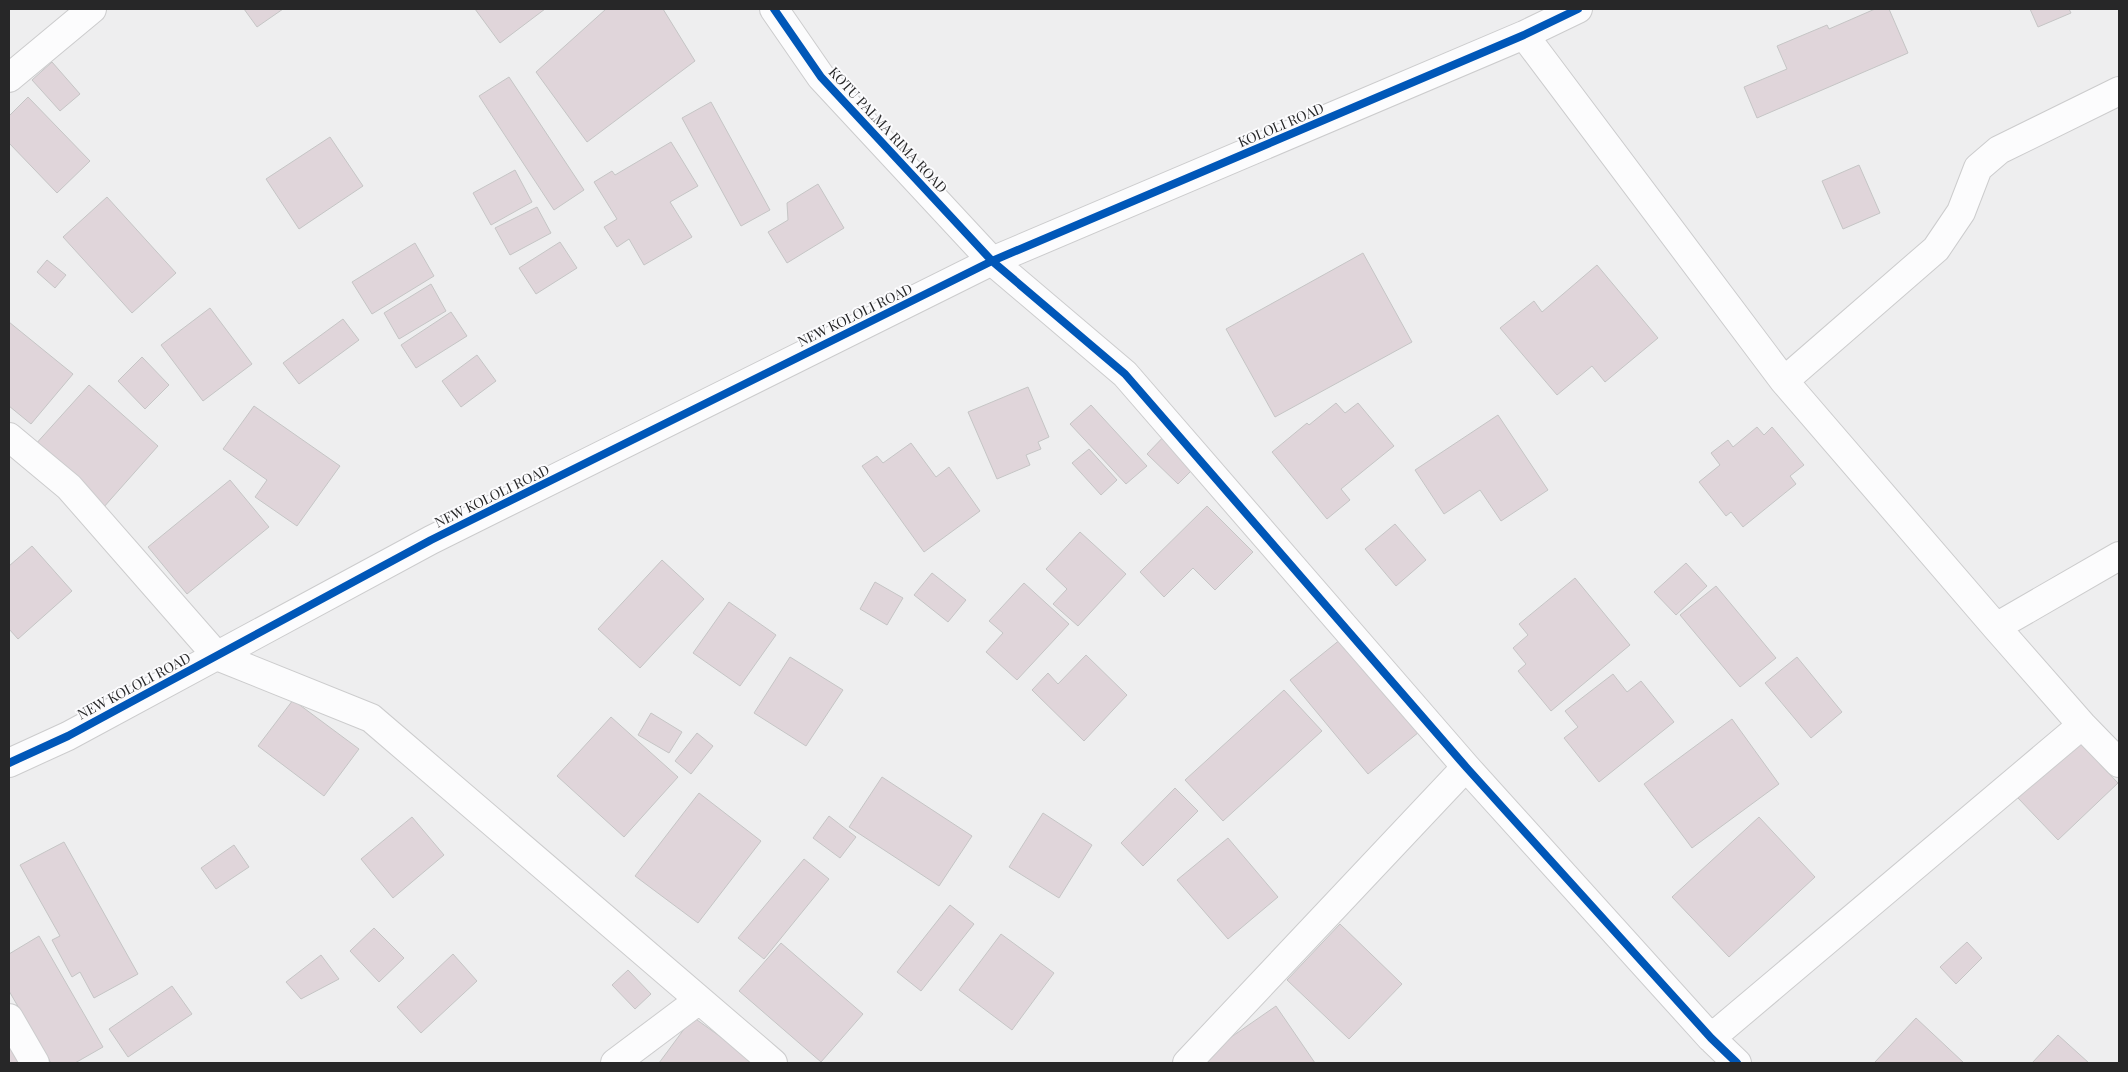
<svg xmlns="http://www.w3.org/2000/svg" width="2128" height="1072" viewBox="0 0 2128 1072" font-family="'Playfair Display',serif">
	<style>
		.building { fill: #e0d5da; stroke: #c5c5c5 }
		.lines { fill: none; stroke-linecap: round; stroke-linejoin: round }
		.minor-casing { stroke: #cccccd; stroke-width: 30 }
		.minor { stroke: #fcfcfd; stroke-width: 28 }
		.cycleway-casing { stroke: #fbfbfd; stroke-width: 11 }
		.cycleway { stroke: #0057b8; stroke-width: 8 }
		.labels { text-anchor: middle; stroke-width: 4; stroke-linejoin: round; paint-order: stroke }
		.street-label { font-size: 14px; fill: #272728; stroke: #fbfbfd }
	</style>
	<rect width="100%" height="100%" fill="#eeeeef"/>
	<path class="building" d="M244,9H283L257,27Z
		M475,9H545L500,43Z
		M606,9H663L695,61L587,142L536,72Z
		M1875,9H1889L1908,53L1757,118L1744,87L1787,69L1777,46L1827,25L1829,29Z
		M2030,9H2069L2071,13L2038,27Z
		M52,62L80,94L60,111L32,80Z
		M509,77L584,190L554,210L479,96Z
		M28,97L90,161L57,193L9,143V116Z
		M711,102L770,210L741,226L682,118Z
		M330,137L363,186L299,229L266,179Z
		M671,142L698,186L670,202L692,237L644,265L629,239L617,247L604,227L617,219L594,182L612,171L615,175Z
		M1859,165L1880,213L1843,229L1822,181Z
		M515,170L532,202L491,225L473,193Z
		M818,184L844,228L787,263L768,232L788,220L787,203Z
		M107,197L176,273L132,313L63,237Z
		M537,207L551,233L510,255L495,228Z
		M560,242L577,268L536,294L519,268Z
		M415,243L434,276L372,314L352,282Z
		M1363,253L1412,342L1275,417L1226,329Z
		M47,260L66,275L55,288L37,272Z
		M1597,265L1658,338L1605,382L1592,366L1557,395L1500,328L1534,301L1542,312Z
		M431,284L446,311L399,339L384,313Z
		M210,308L252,364L203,401L161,345Z
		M451,312L467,336L416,368L401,345Z
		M343,319L359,340L299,384L283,363Z
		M9,322L73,374L31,424L9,406Z
		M477,355L496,381L461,407L442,381Z
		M142,357L169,385L145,409L118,381Z
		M89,385L158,446L103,508L34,446Z
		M1028,387L1049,437L1038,442L1041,449L1026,455L1030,465L997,479L968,412Z
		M1336,403L1345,413L1358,403L1394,446L1341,489L1350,500L1327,519L1272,452L1307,423L1309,425Z
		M1091,405L1147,466L1126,484L1070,424Z
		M254,406L340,466L297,526L255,497L267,480L223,449Z
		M1498,415L1548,490L1501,521L1480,490L1444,514L1415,470Z
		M1757,427L1764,435L1772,427L1804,465L1790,476L1796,484L1743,527L1731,512L1726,516L1699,482L1720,465L1711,453L1728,440L1733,447Z
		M1169,431L1200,462L1178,484L1147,454Z
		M911,443L936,477L949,467L980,511L924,552L862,466L877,456L883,463Z
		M1089,449L1117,480L1101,495L1072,463Z
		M230,480L269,527L187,594L148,547Z
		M1207,506L1253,552L1215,590L1193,568L1164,597L1140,572Z
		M1395,524L1426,560L1396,586L1365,549Z
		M1080,532L1126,574L1078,626L1053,604L1067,589L1046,569Z
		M32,546L72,591L18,639L9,629V566Z
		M662,560L704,599L640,668L598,629Z
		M1686,563L1707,586L1676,615L1654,592Z
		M932,573L966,600L948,622L914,595Z
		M1575,578L1630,645L1551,711L1518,671L1526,664L1513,648L1528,635L1519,624Z
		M875,582L903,598L887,625L860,609Z
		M1024,583L1069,624L1017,680L986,652L1003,633L989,621Z
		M1716,586L1776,658L1740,687L1680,615Z
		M729,602L776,635L740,686L693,653Z
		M1341,639L1419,732L1368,774L1290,680Z
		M1086,655L1127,695L1084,741L1032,690L1048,673L1058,684Z
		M790,657L843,690L806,746L754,713Z
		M1797,657L1842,712L1811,738L1765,683Z
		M1613,674L1627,692L1641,681L1674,722L1599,782L1564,738L1578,727L1565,711Z
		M1284,690L1322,731L1223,821L1185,780Z
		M293,700L359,749L324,796L258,746Z
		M651,713L682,732L669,753L638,735Z
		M611,717L678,777L624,837L557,776Z
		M1732,719L1779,784L1692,848L1644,784Z
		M697,733L713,746L691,774L675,761Z
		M2079,742L2118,783L2058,840L2018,798Z
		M882,777L972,836L939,886L849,827Z
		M1175,788L1198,811L1143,866L1121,843Z
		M699,793L761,841L698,923L635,876Z
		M1043,813L1092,845L1059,898L1009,867Z
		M829,816L856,837L840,858L813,838Z
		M412,817L444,855L393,898L361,859Z
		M1759,817L1815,877L1729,957L1672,897Z
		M1228,838L1278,897L1228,939L1177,880Z
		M64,842L138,974L94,998L80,972L72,977L52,940L60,936L20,865Z
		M234,845L249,867L216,889L201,868Z
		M804,859L829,879L764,959L738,938Z
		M950,905L974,924L921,991L897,972Z
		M1340,924L1402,984L1349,1039L1287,980Z
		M374,928L404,958L379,982L350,951Z
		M1001,934L1054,973L1012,1030L959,990Z
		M39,936L103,1047L75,1063H51L9,991V954Z
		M1967,942L1982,958L1956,984L1940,967Z
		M781,943L863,1014L821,1062L739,991Z
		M453,954L477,981L421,1033L397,1007Z
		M321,955L339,979L301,999L286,982Z
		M628,970L651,994L635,1009L612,985Z
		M172,986L192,1014L128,1057L109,1029Z
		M1276,1006L1315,1063H1201L1198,1060Z
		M693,1017L757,1063H659Z
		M1916,1018L1964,1063H1877L1875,1062Z
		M9,1026L30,1063H9Z
		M2058,1035L2089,1063H2032Z"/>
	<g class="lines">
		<g class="minor-casing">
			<path id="minor" d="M774,9L821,77L992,261L1125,374L1466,767L1711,1038L1737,1063
				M1524,35L1784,381L1996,627L2082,725L2119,763
				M9,78L92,9
				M1784,381L1936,249L1961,212L1978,168L1999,150L2119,91
				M9,437L69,487L217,656L371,718L773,1063
				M1996,627L2119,556
				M9,763L68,736L431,540L992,261L1524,35L1578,9
				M9,1018L35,1063
				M1711,1038L2082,725
				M615,1063L699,1000
				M1187,1063L1466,767"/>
		</g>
		<use href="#minor" class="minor"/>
		<g class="cycleway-casing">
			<path id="cycleway" d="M774,9L821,77L992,261L1125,374L1466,767L1711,1038L1737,1063
				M9,763L68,736L431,540L992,261L1524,35L1578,9"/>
		</g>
		<use href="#cycleway" class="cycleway"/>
	</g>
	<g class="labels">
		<g class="street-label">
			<text transform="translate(1281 125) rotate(-23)" y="5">KOLOLI ROAD</text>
			<text transform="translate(888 130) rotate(47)" y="5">KOTU PALMA RIMA ROAD</text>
			<text transform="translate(855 315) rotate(-26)" y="5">NEW KOLOLI ROAD</text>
			<text transform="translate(492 496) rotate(-26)" y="5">NEW KOLOLI ROAD</text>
			<text transform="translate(134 686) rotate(-28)" y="5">NEW KOLOLI ROAD</text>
		</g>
	</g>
	<rect width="2128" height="1072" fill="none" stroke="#272728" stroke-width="20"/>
</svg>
